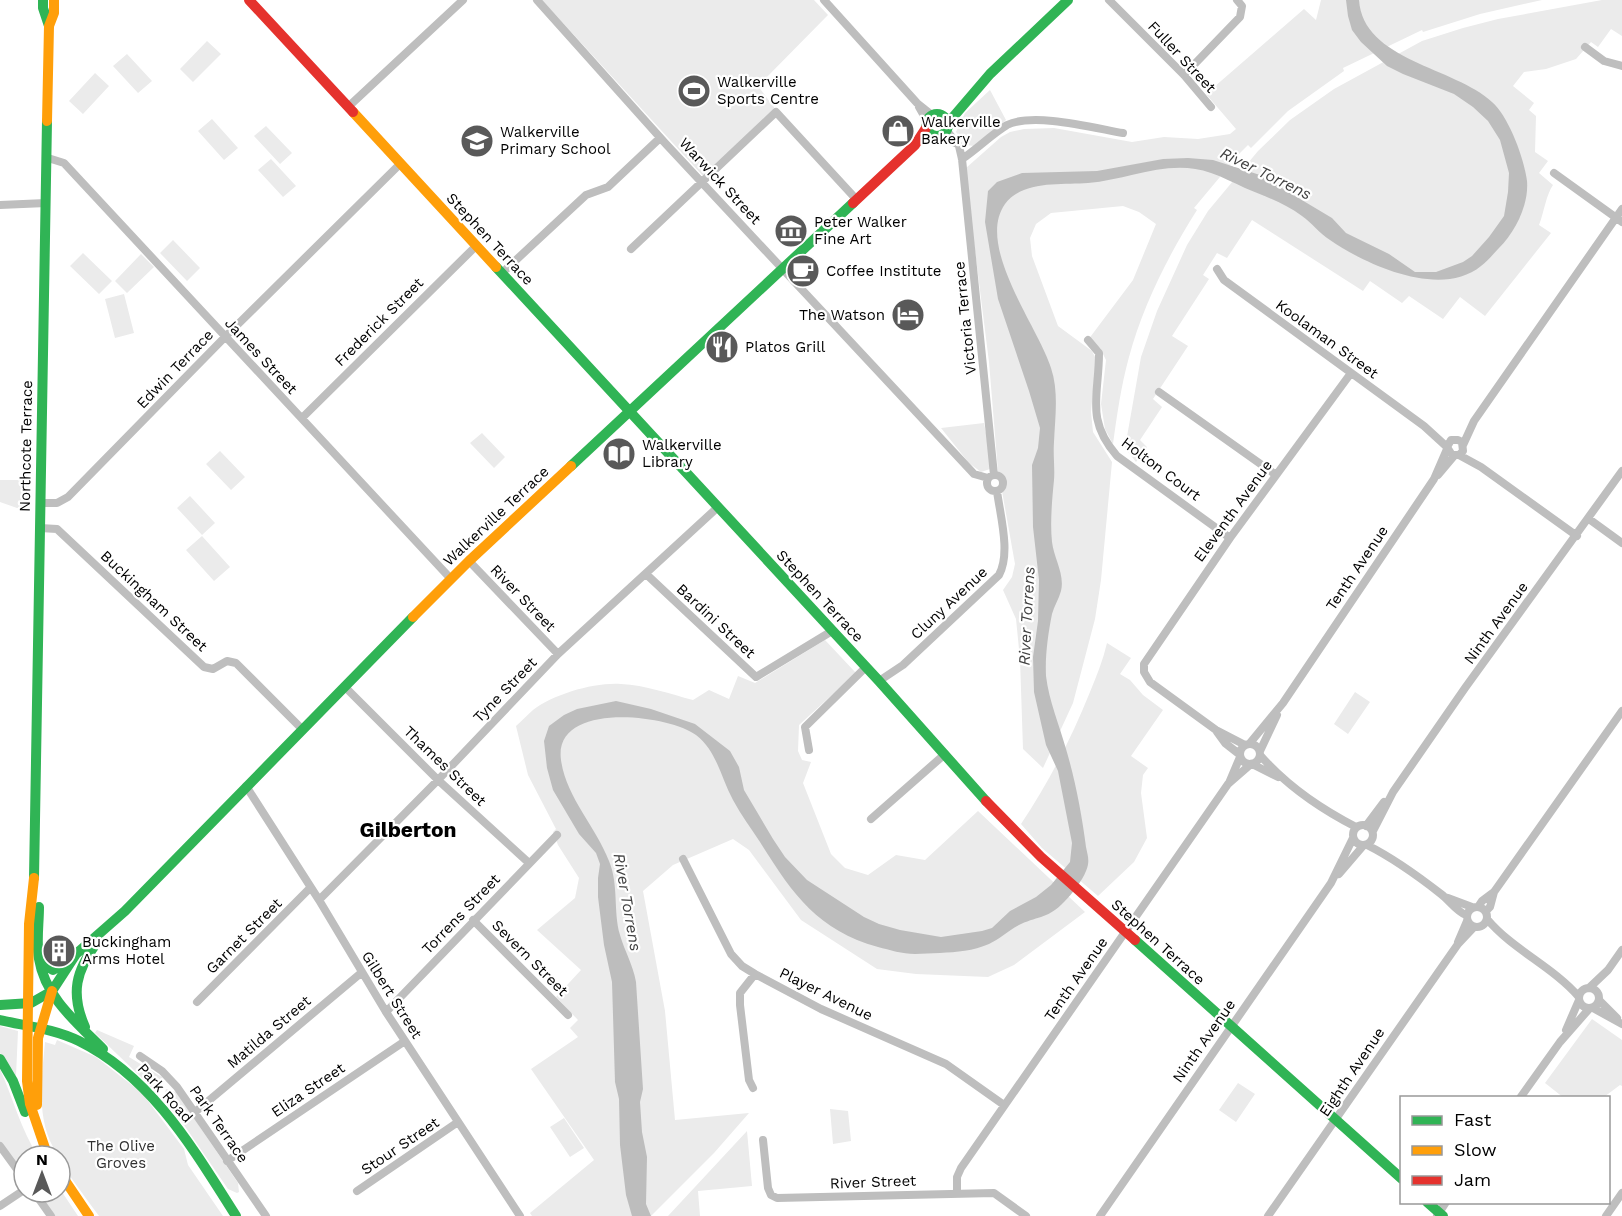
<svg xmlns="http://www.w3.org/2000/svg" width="1622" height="1216" viewBox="0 0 1622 1216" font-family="'Work Sans',sans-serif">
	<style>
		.green { fill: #ebebeb }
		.water { fill: #bdbdbd }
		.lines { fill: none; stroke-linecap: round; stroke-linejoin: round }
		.street { stroke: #bebebe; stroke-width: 8 }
		.fast { stroke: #30b455; stroke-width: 10 }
		.slow { stroke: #ff9f0a; stroke-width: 10 }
		.jam { stroke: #e5322d; stroke-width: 10 }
		.labels { text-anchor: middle; stroke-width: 4.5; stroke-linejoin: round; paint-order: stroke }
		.street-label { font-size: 15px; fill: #000; stroke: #fff }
		.poi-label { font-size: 15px; fill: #000; stroke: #fff; text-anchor: start }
		.park-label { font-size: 15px; fill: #313131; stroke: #fff }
		.water-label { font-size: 16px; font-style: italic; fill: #424242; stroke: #fff }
		.district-label { font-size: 21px; font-weight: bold; fill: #000; stroke: #fff }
	</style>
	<rect width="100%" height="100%" fill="#fff"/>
	<path class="green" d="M542,0H814L828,15L758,86L776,110L703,176Z
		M1321,0H1542L1480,14L1423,32L1422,30L1343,68L1344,71L1288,111L1251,148L1248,145L1240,153L1194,208L1197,210C1168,256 1143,305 1129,357C1121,386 1117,415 1113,444L1105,429L1101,404L1106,360L1100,348L1088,340L1133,280L1156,224L1139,212L1123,206L1051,213L1036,224L1030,238L1032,256L1058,326L1092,351L1096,359L1091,412L1093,432L1112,462L1101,580L1095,619L1073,703L1043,768L1023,749L1020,659L1016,619L1003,590L1012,577L1015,564L1002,491L1005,479L998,471L989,362L969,203L966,168L1001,137L1010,132L1024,129L1054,128L1132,142L1164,137L1198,139L1230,134L1236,129L1206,94L1304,9L1316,20Z
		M1602,0H1622V36L1611,29L1598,47L1591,42L1576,59L1546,69L1524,72L1513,86L1534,103L1529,110L1536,116L1535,152L1548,161L1539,173L1553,185C1546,195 1544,212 1539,225L1551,233L1485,316L1460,297L1443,319L1409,296L1402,303L1370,281L1363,291L1252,220L1227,258L1217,253L1203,275L1209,279L1172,336L1188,346L1153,399L1162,407L1140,440L1147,447L1136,462L1125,448L1141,357L1157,311L1187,245L1208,211L1258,151L1290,120L1334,89L1422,41L1463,28L1498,19Z
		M207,41L221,54L193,82L180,69Z
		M127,54L152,81L138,93L113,66Z
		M95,73L109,86L83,114L69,101Z
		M990,90L1006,120L974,146L966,145L956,132L965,113Z
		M212,119L238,148L224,160L198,131Z
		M266,126L292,153L280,164L254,136Z
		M271,159L296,186L283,197L258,170Z
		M173,240L200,268L187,281L160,253Z
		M83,253L112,281L99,294L70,266Z
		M141,254L154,267L127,293L115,281Z
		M124,294L134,333L115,338L105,299Z
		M984,423L992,464L990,469L981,472L969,463L941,428Z
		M482,433L505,457L494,468L470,443Z
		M220,451L245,477L231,490L206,464Z
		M0,480H29L28,508H17L0,502Z
		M190,496L215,523L202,535L177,508Z
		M202,536L230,567L214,581L186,550Z
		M825,640L856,673L799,725L798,751L802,760L811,762L803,783L831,854L845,868L868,875L896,855L925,860L978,811L1085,912L1014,965L988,977L916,974L877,969L801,920L749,850L733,839L673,865L643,891L665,1011L675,1120L749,1113L714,1153L651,1216H532L530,1213L594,1160L531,1069L578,1037L570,1028L578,1020L556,997L581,970L537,930L575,898L579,878L558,845L553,832L556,829L528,775L516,726C522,721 527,715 533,710C554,694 595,682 621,684C645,685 670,694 693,700L709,690L729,699L738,676L755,683Z
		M1107,643L1131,658L1120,674L1130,680L1143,695L1163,710L1131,756L1148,768L1143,775L1141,793L1147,838L1134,862L1098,896L1042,848L1021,824C1049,782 1071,739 1090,692C1097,675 1103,660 1107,643Z
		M1355,692L1370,702L1348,734L1334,724Z
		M1592,1019L1622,1040V1086L1620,1085L1604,1097L1564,1098L1545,1083Z
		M0,1026L18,1031L16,1076L0,1053Z
		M97,1030L134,1046L129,1057L162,1077L163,1082L158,1090L152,1089L141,1077L95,1033Z
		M57,1040L96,1057L142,1093L184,1149L188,1165L223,1216H99C83,1194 64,1170 53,1147C36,1115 42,1076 45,1042L55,1045Z
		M0,1069C13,1098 21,1130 38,1156H24V1179L0,1145Z
		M1238,1083L1255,1094L1236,1122L1219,1110Z
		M166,1089L176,1092L238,1183L239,1192L237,1193L228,1189L184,1125L167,1104L164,1096Z
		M830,1109L848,1111L851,1141L833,1144Z
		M564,1118L584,1148L570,1157L550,1127Z
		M747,1131L752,1186L698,1191L700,1216H668Z
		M60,1189L78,1216H51L34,1192H60Z"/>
	<path class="water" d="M1346,0H1359C1363,61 1455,67 1492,102C1509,117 1524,158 1527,181C1529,205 1515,232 1499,248C1493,254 1488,261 1481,266C1441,299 1366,265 1330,240C1319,233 1312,223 1302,216C1285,203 1264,196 1245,188C1234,183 1223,177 1211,173C1169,158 1129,180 1088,183C1062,185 1023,180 1005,204C975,246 1039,328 1051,368C1059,392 1055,418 1054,442C1053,455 1055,468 1054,480C1052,500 1050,523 1052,542C1054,559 1065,574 1061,591C1059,599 1054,606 1052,614C1048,634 1045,656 1046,676C1049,701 1059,724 1066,749C1075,779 1082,815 1086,847C1088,857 1090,861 1086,871C1082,881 1072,894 1064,902C1049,918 1039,916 1021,924C1009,930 1000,939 989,944C973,951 957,952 940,953C931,953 923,954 915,954C902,954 890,950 878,947C817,930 792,893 760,842C751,828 741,815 733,800C721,778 717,751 696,735C667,714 553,701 561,760C566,797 596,827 609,861C619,885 613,911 620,935C625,952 633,965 636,982L643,1089L640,1102L642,1132L647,1157L646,1204L651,1216H632L626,1195L620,1145L619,1099L615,1082L612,982L604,945L598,897V878L600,864L596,853L579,834L553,790L547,768L544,741L549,726L564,715L577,709L616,701L651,709L695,724L730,751L739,767L744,790L773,839L785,857L807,880L864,917L879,924L900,930L941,937L982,931L992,928L1010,911L1036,897L1051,885L1070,862L1072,843L1058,771L1046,745L1034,692L1033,657L1038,621L1039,580L1033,527L1032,465L1038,448L1040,428L1029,391L998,299L985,222L988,191L997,182L1022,173L1097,171L1163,159L1188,158L1213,160L1260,175L1332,218L1346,233L1389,254L1415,272H1436L1463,262L1472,256L1489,237L1504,216L1508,192L1509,173L1500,140L1488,121L1473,107L1454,94L1403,74L1387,66L1361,42L1352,30L1348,16Z"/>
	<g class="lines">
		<path class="street" d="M537,0L665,143L974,474L988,478
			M824,0L917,103L932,115
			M1109,0L1184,75L1211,107
			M1585,47L1604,61L1622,66
			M1184,75L1240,17L1242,6L1237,0
			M348,107L463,0
			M919,107L927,121
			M947,131L959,146L962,159L994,475
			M941,136L955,143
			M48,158L64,163L451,579
			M962,159C977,149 992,134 1007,125C1034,112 1094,128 1123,133
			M1554,173L1622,222
			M0,205L46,203
			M631,249L776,112L856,199
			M1217,269L1224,280L1424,426L1447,447
			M502,273L586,195L608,187L660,138
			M1088,340L1099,353C1099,396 1085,419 1117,456L1230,538
			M1159,392L1276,475
			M302,418L476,246
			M1463,445L1474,421L1622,209
			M1459,455L1463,451L1462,442L1458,440H1451L1447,447L1452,455H1459L1481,467L1577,536
			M987 483a8 8 0 1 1 16 0a8 8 0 1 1-16 0Z
			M1438,475L1454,456
			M40,503H57L68,497L225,337L400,164
			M1589,519L1622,543
			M40,528L57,529L204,667L213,669L227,661L236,663L302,729
			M469,561L558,654
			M646,574L756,677L832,631
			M879,681L903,665L999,575C1011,553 1000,515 997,491
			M345,687L438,780L529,863
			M1217,732L1225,743L1239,754
			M1250,743L1283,703L1434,479L1447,449
			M1240 754a10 10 0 1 1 20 0a10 10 0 1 1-20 0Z
			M1245,745L1216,730L1150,682L1144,672V664L1230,538L1351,373
			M809,750L805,727L866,667
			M1260,751L1277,715
			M1260,755C1286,785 1321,809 1356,827
			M1252,764L1278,777
			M1229,783L1240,757
			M246,786L319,900L386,1012L520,1216
			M871,819L945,754
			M1353 835a10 10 0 1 1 20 0a10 10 0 1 1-20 0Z
			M1366,826L1384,802
			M1373,831L1393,792L1465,688L1622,471
			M1367,845C1393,858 1418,876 1441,894C1450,901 1456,911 1466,915
			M683,859L731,954L742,966L755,974L821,1009L946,1064L1004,1105
			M1339,874L1363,846
			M1448,898L1472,907
			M319,900L438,780L558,654L718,507
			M1467 917a10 10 0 1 1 20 0a10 10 0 1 1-20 0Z
			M1478,907L1482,901L1494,892L1622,711
			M1486,911L1490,907L1494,892
			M1487,919C1513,950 1552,966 1579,997
			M473,920L568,1015
			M1458,942L1467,921
			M1579 998a10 10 0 1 1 20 0a10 10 0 1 1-20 0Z
			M1589,988L1608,970L1622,950
			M1599,1000L1617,1018
			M197,1002L310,888
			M1593,1008L1622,1024
			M386,1012L557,835
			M1566,1030L1579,1000
			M140,1056L162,1071L177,1087L266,1216
			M753,1088L749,1080L740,1005V993L755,974
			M1520,1098L1560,1042L1589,1009
			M194,1113L361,973
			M763,1140L768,1188L771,1195L777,1198L994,1193L1026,1216
			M0,1146L24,1179
			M227,1161L405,1041
			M357,1191L458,1122
			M34,1192L51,1216
			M957,1193V1177L961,1168L1219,797L1228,784L1251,764
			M0,1206L24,1190
			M1100,1216L1331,883L1353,838
			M1268,1216L1458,944L1474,927
			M1437,1216L1446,1202
			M1606,1216L1622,1193"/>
		<path class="fast" d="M43,0V8L49,26
			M926 125a11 11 0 1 1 22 0a11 11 0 1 1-22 0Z
			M948,123L990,74L1068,0
			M496,267L879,681L986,801
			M571,466L853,203
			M34,878L47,121
			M39,907C39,924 36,942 39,959C45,997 77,1023 103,1049
			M1135,940L1402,1179
			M40,962L53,970L72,959
			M52,991L76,954L125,911L413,617
			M0,1005L31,1003L52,991
			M0,1020C26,1026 55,1029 79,1041C152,1077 194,1150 236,1216
			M85,1027C70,993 76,971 97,942
			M0,1059L13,1081L25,1112
			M1427,1202L1443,1216"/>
		<path class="slow" d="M353,112L496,267
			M47,121L49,26L54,13V0
			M413,617L469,561L571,466
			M34,878L29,924L27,1081L30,1104L46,1151
			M37,1105L38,1038L52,991
			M60,1173L89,1216"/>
		<path class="jam" d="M249,0L353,112
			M853,203L915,145L926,128
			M986,801L1041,857L1135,940"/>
	</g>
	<defs>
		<g id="stadium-disc" transform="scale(1.725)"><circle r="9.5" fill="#595959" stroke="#fff"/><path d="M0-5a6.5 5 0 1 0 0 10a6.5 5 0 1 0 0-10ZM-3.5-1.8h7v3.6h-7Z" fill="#fff"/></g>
		<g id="shop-disc" transform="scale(1.725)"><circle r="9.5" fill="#595959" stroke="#fff"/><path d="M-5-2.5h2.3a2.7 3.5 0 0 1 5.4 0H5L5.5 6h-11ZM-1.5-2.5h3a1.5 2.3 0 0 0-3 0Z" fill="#fff"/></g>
		<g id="school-disc" transform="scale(1.725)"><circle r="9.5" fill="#595959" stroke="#fff"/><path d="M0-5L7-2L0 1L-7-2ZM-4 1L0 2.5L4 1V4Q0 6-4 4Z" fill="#fff"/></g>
		<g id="museum-disc" transform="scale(1.725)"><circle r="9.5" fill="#595959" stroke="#fff"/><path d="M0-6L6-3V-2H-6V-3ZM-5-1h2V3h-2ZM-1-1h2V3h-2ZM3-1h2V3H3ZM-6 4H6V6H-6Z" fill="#fff"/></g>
		<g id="cafe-disc" transform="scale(1.725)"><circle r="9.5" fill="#595959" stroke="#fff"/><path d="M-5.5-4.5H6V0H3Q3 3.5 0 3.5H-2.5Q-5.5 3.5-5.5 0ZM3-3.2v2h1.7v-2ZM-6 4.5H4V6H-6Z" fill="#fff"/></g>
		<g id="hotel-disc" transform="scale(1.725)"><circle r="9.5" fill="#595959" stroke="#fff"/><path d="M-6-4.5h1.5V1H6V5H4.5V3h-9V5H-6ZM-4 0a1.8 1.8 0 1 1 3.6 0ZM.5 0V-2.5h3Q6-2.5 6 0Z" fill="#fff"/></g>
		<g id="restaurant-disc" transform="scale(1.725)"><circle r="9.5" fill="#595959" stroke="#fff"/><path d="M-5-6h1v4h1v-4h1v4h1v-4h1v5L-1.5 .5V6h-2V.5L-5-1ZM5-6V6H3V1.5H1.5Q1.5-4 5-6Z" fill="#fff"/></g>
		<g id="library-disc" transform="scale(1.725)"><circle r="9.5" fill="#595959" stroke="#fff"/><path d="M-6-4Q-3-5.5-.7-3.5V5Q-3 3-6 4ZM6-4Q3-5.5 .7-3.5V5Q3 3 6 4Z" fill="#fff"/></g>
		<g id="building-disc" transform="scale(1.725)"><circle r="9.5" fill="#595959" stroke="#fff"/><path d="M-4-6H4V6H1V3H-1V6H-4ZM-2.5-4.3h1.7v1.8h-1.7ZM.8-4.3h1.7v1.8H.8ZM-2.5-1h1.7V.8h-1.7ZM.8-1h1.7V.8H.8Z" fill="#fff"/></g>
	</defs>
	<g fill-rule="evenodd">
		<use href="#stadium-disc" x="694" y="91"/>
		<use href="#shop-disc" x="898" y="131"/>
		<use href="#school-disc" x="477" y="141"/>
		<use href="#museum-disc" x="791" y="231"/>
		<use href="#cafe-disc" x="803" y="271"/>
		<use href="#hotel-disc" x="908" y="315"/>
		<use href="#restaurant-disc" x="722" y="347"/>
		<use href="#library-disc" x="619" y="454"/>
		<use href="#building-disc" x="59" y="951"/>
	</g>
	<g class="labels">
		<g class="street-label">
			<text transform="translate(1182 57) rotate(47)" y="5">Fuller Street</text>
			<text transform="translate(720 181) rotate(47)" y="5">Warwick Street</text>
			<text transform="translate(490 239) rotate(47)" y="5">Stephen Terrace</text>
			<text transform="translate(965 318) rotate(-96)" y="5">Victoria Terrace</text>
			<text transform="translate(379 322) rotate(-45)" y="5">Frederick Street</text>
			<text transform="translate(1327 339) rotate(36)" y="5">Koolaman Street</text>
			<text transform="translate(261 356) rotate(47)" y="5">James Street</text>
			<text transform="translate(175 369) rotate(-46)" y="5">Edwin Terrace</text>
			<text transform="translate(26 446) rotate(-89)" y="5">Northcote Terrace</text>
			<text transform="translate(1161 469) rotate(37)" y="5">Holton Court</text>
			<text transform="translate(1233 511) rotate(-54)" y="5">Eleventh Avenue</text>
			<text transform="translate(496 516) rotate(-43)" y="5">Walkerville Terrace</text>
			<text transform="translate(1357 568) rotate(-56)" y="5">Tenth Avenue</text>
			<text transform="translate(820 596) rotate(47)" y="5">Stephen Terrace</text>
			<text transform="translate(523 598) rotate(46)" y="5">River Street</text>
			<text transform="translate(154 601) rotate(43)" y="5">Buckingham Street</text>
			<text transform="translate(949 603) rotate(-43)" y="5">Cluny Avenue</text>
			<text transform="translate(716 621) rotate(43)" y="5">Bardini Street</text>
			<text transform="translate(1496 623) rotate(-54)" y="5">Ninth Avenue</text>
			<text transform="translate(505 690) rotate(-46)" y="5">Tyne Street</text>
			<text transform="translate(445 766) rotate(44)" y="5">Thames Street</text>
			<text transform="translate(461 914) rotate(-46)" y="5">Torrens Street</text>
			<text transform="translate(244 936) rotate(-45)" y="5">Garnet Street</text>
			<text transform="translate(1158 942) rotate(42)" y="5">Stephen Terrace</text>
			<text transform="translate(530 958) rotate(45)" y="5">Severn Street</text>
			<text transform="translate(1076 979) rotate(-55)" y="5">Tenth Avenue</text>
			<text transform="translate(826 994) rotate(26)" y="5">Player Avenue</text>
			<text transform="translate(392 995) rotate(58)" y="5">Gilbert Street</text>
			<text transform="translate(269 1032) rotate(-40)" y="5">Matilda Street</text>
			<text transform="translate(1204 1041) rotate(-55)" y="5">Ninth Avenue</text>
			<text transform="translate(1352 1072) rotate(-56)" y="5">Eighth Avenue</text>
			<text transform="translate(308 1090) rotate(-34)" y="5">Eliza Street</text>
			<text transform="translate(165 1093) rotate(48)" y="5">Park Road</text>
			<text transform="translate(219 1124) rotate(55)" y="5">Park Terrace</text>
			<text transform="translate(400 1146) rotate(-34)" y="5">Stour Street</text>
			<text transform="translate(873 1182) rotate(-2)" y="5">River Street</text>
		</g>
		<g class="poi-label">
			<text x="717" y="87">Walkerville<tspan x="717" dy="17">Sports Centre</tspan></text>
			<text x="921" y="127">Walkerville<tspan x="921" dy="17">Bakery</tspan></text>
			<text x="500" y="137">Walkerville<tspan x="500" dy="17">Primary School</tspan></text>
			<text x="814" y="227">Peter Walker<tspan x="814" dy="17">Fine Art</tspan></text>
			<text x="826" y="276">Coffee Institute</text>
			<text x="885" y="320" text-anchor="end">The Watson</text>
			<text x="745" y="352">Platos Grill</text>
			<text x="642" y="450">Walkerville<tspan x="642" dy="17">Library</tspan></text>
			<text x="82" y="947">Buckingham<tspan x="82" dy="17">Arms Hotel</tspan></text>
		</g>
		<g class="park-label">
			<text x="121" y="1151">The Olive<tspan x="121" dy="17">Groves</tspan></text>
		</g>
		<g class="water-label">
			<text transform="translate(1266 173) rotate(26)" y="6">River Torrens</text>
			<text transform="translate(1026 616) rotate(-87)" y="6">River Torrens</text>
			<text transform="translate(628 902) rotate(80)" y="6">River Torrens</text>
		</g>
		<g class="district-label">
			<text x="408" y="837">Gilberton</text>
		</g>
	</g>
	<rect x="1400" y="1096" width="210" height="108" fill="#ffffff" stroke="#999999" stroke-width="1.5"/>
	<rect x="1412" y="1116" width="30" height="9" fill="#30b455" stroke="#999999" stroke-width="1.5"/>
	<text x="1454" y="1126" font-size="18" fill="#000000">Fast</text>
	<rect x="1412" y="1146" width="30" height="9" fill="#ff9f0a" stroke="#999999" stroke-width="1.5"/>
	<text x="1454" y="1156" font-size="18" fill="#000000">Slow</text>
	<rect x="1412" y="1176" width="30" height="9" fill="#e5322d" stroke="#999999" stroke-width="1.5"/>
	<text x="1454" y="1186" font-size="18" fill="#000000">Jam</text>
	<g transform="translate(42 1174)"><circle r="28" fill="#ffffff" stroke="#999999" stroke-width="1.5"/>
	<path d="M0-4.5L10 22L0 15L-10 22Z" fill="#595959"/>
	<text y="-9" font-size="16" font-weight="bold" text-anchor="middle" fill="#000000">N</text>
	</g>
</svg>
